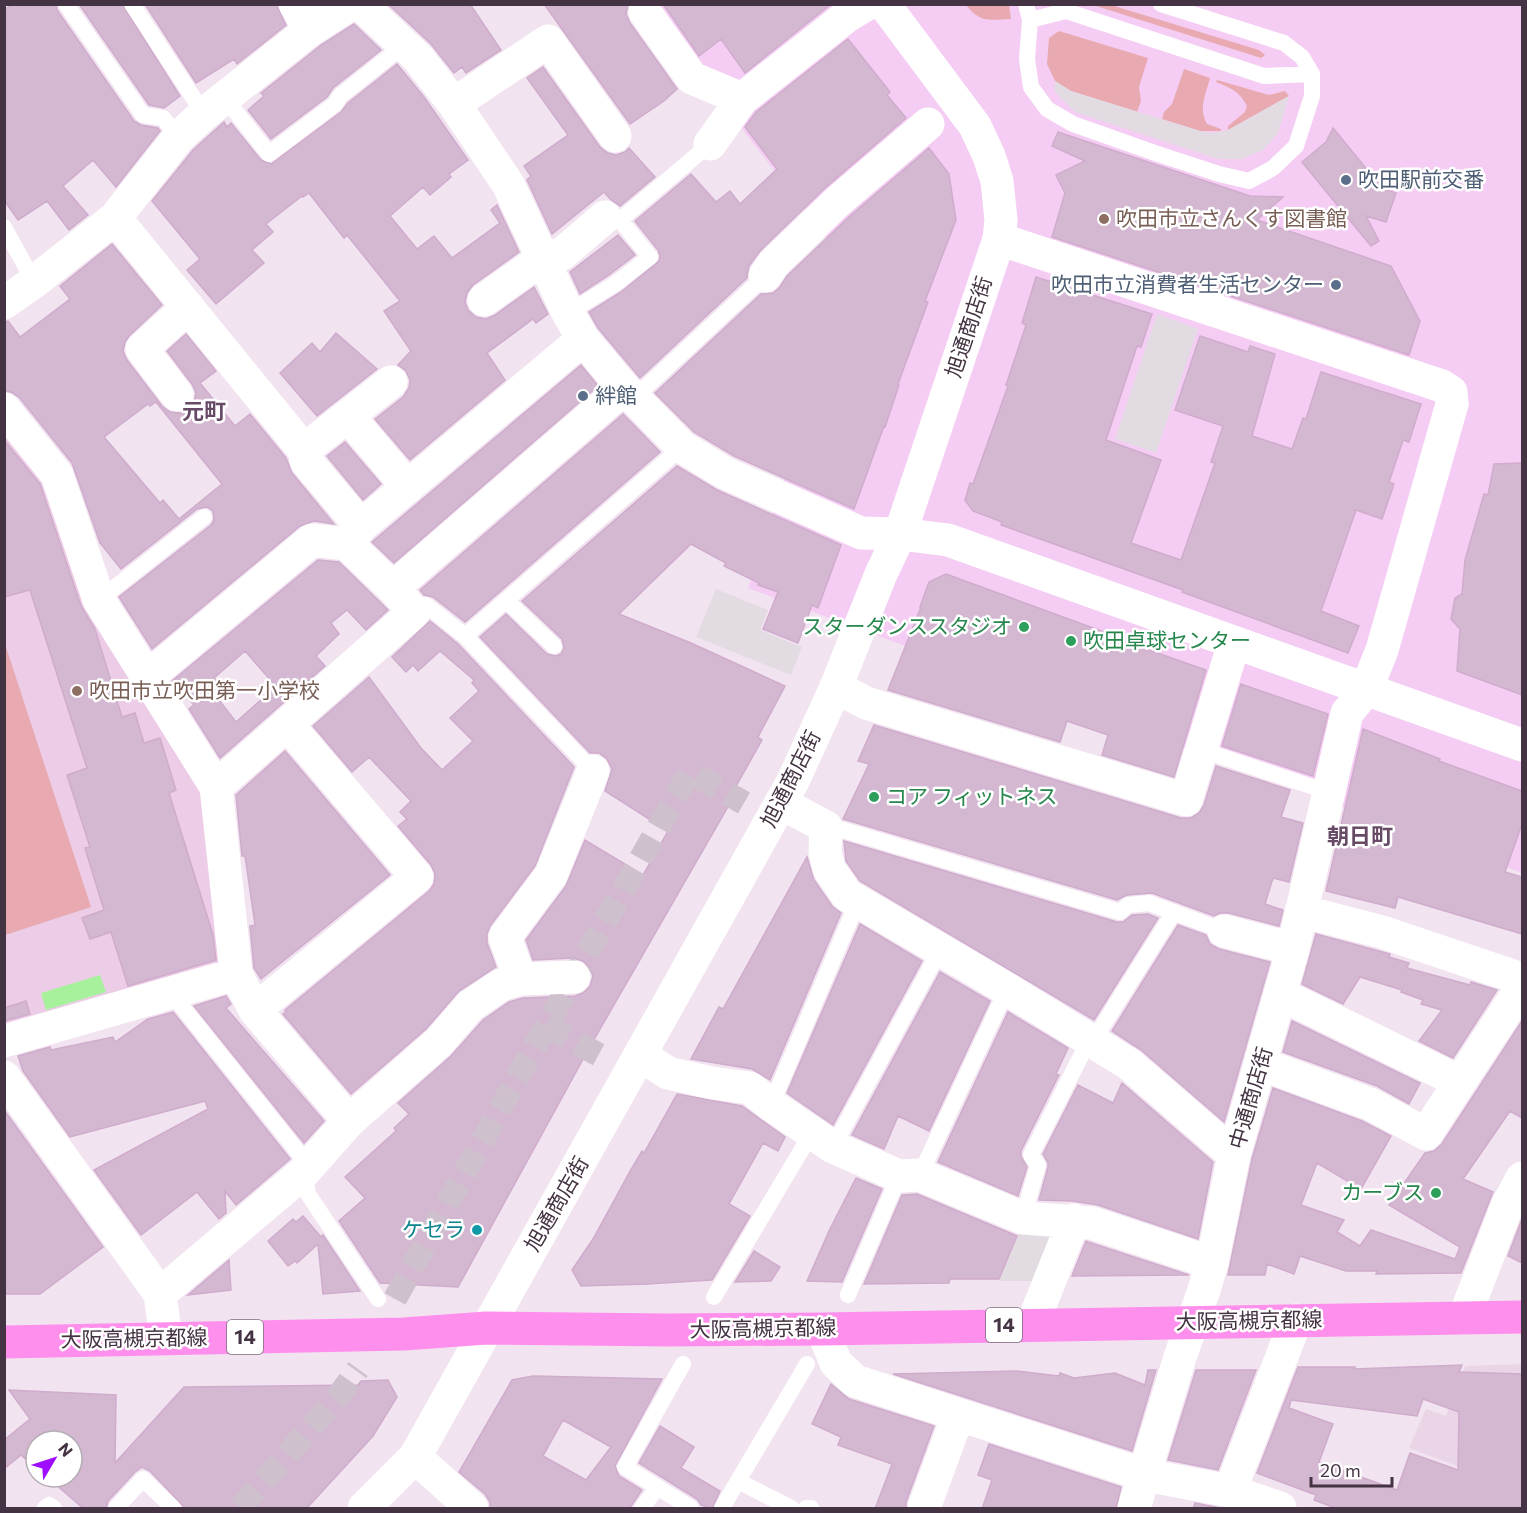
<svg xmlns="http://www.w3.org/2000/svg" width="1527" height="1513" viewBox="0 0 1527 1513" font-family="Commissioner,'Noto Sans JP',sans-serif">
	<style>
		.residential { fill: #ead5e7 }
		.commercial { fill: #f5cdf4 }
		.education { fill: #eccce6 }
		.green { fill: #e8aab0 }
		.parking { fill: #e2dce2 }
		.water { fill: #a8f19c }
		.building { fill: #d4b8d2; stroke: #cfabcc; stroke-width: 1.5; fill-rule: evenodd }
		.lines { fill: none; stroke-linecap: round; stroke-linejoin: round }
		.pedestrian-tunnel { stroke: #cfc0cd; stroke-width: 24; stroke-dasharray: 24 12; stroke-linecap: butt }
		.service { stroke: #fff; stroke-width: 16 }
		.minor { stroke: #fff; stroke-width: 33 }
		.tertiary { stroke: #fff; stroke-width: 33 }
		.primary { stroke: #ff8fec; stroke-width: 33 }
		.service-dot { fill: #5c6f8a; stroke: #fff; stroke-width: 2 }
		.education-dot { fill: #8d6e63; stroke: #fff; stroke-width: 2 }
		.leisure-dot { fill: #2e9e5b; stroke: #fff; stroke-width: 2 }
		.culture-dot { fill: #0f9aa8; stroke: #fff; stroke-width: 2 }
		.labels { text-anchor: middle; stroke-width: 5; stroke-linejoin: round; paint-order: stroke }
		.shield { fill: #fff; stroke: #7c707b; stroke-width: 1.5 }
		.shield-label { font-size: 20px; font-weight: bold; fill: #443343 }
		.service-label { font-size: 21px; fill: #4e5e75; stroke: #fff; text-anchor: start }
		.education-label { font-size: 21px; fill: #785e54; stroke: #fff; text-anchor: start }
		.street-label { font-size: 21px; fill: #443343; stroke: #fff }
		.leisure-label { font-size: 21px; fill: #27864d; stroke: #fff; text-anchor: end }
		.culture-label { font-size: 21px; fill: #0d838f; stroke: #fff; text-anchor: end }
		.neighbourhood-label { font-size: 22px; font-weight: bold; fill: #674a65; stroke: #fff }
	</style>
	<rect width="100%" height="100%" fill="#f2e3f0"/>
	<path class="residential" d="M1522,1364V1490L1409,1448L1426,1409L1446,1416L1465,1366Z"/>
	<path class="commercial" d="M647,5H1522V873L748,588L853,273Z"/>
	<path class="education" d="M4,420L51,477L204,777L230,968L4,1034Z"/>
	<path class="green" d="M966,5H1009L1011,19C989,20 980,23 966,5Z
		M1093,5H1111L1259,50L1265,55L1261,58Z
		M1059,31L1148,58L1139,87L1141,101L1137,112L1071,91L1055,81L1047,64L1049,38Z
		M1184,69L1210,78C1206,94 1198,108 1207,124L1221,129V131H1200L1162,119L1164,112L1172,104Z
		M1217,80L1269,95L1285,91L1289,96L1228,130V126L1245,112L1247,106C1240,92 1231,88 1216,82Z
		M5,644L91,907L5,935H4Z"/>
	<path class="parking" d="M1055,81L1071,91L1200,131L1211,133L1228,130L1289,96L1278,133L1263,150L1242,159H1218L1075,112L1055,92Z
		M1157,314L1198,329L1156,453L1115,439Z
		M716,589L768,610L760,630L802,647L791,675L696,637Z
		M1023,1223L1067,1224L1044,1281H999Z"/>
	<path class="water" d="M100,975L106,992L46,1010L41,993Z"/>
	<path class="building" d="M13,4H56L57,10L134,121L141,125L158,128L160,131L116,187L93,160L63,186L88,215L69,230L47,201L18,220L4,200V10Z
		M79,4H122L180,96L164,108L149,105Z
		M145,4H276L286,25L237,64L234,59L196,83Z
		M388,4H470L501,50L466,73L462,67L454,73L431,44Z
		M544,4H628L626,14L630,23L677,89L664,101L630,124Z
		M663,4H831L745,73L721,39L699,56Z
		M354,24L381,50L333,88L327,97L271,139L248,110L264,96L261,93L321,45Z
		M848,39L890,92L887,95L906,118L824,189L760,251L749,266L747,278L640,378L598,328L589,312L621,292L659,261L660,256L658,250L635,221L691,174L716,202L730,191L740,204L777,169L745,127L756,112Z
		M397,64L424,97L468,160L449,174L451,177L430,195L423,187L390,216L417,249L434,236L452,258L500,223L491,210L497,205L519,252L473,285L467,293L465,302L468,310L476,317L486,319L495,315L534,287L548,314L536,323L533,319L487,353L505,380L410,460L375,419L403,397L409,388L410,380L406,371L398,365L411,351L384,311L400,301L347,235L344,238L309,193L303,197L302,196L266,224L273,232L252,250L264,263L216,304L187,270L200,259L152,201L193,150L224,122L227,127L231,123L261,160L271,164L341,112L348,103Z
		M543,67L600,147L608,153L616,155L625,152L629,148L655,177L620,206L610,199L604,192L552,234L527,180L531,176L524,166L568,135L527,78Z
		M1333,128L1383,189L1396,193L1386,222L1366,216L1379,241L1371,246L1302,162L1326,142Z
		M1058,132L1250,196L1283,197L1257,220L1391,266L1420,321L1409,355L1052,237L1065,193L1056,175L1085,161L1052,146Z
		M929,148L949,174L956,220L925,301L928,302L898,384L899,385L885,427L884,426L854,509L734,456L694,432L655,393L761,294L773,293L780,287L787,276L850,216Z
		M618,235L635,255L609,275L580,294L570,272Z
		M112,244L162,305L129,336L125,342L123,351L127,360L162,406L170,412L180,413L189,410L194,402L196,393L192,384L167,351L186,334L216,371L200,383L235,426L250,414L286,458L292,473L334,524L314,521L300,526L152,649L119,597L211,525L214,520L213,511L207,507L197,509L121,569L100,543L72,463L19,397L11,392L4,391V322L8,321L20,337L70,299L60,286ZM156,402L222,484L179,519L163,500L160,503L104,437L148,404L150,406Z
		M1036,277L1152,314L1141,347L1137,346L1106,440L1161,460L1131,543L1181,560L1215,463L1211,462L1223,426L1175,410L1200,336L1248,352L1250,346L1275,354L1252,436L1292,449L1303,418L1306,419L1321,372L1421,404L1409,442L1403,440L1389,482L1394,484L1382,519L1356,510L1321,611L1359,626L1348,653L1182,592L1183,590L1001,525L1002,522L973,511L965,500L970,483L973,484L1008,386L1006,385L1026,325L1022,323Z
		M336,333L377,369L317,416L280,373L312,343L320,352Z
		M581,365L598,386L394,563L372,542Z
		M623,414L660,452L465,622L433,597L424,595L420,590Z
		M4,440L40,484L81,606L95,629L122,717L135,713L144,743L160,738L176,790L169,793L213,935L216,960L128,986L111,932L90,939L82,918L104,910L85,848L90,847L67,775L87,768L30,590L4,597Z
		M345,442L381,484L363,500L327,456Z
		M1522,463V695L1457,671L1460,629L1451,619L1455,598L1462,594L1465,560L1484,494L1488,495L1494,464Z
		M677,466L717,490L841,545L833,567L818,608L812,605L798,643L763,629L778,592L758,585L759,583L724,566L726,563L691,544L619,614L691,643L785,686L758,737L762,740L726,804L729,805L592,1043L458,1287L380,1283L339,1221L365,1198L345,1177L396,1131L394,1128L409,1114L398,1103L451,1056L483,1020L509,1002L523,998L575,996L583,993L590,986L593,976L590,968L583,961L573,958L533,960L526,940L566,886L585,840L643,875L668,831L605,791L612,769L607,759L599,753H590L480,637L506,614L547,654L556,656L561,654L564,648L562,639L522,601Z
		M318,560L339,562L388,610L366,630L347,610L331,623L339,634L316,656L325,666L220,758L189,709L194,705L172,681ZM245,651L274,684L268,688L271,691L236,722L208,686L216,680L214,678Z
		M946,574L1115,636L1114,638L1206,670L1174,777L1102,755L1108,735L1067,721L1060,742L888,690L921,607H920L929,582Z
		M430,621L458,644L574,767L535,866L490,926L487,934V943L496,967L459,991L426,1029L351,1094L283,1014L286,1011L285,1010L429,891L434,884L435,874L431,865L398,826L407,819L400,812L411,801L369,757L352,772L313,726L369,677L421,748L442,770L473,741L450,718L479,691L472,683L474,680L440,651L418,671L413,665L406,672L392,657Z
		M1241,684L1328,714L1313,776L1222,746Z
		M874,725L1181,818H1191L1199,813L1204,805L1216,766L1290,790L1281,817L1303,823L1289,882L1273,878L1265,904L1283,910L1279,926L1229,913H1220L1214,916L1152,893L1127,895L1117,900L843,819L869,764L858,761Z
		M1363,729L1440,759L1439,761L1522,791V824L1505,872L1522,877V934L1398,897L1395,908L1326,891Z
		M285,751L390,875L261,979L254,968L250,926L255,925L245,856H242L236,795Z
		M844,841L1117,922H1123L1132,915L1148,914L1158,918L1094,1020L860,881L846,861Z
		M807,857L814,880L832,906L841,913L770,1080L752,1069L691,1059L719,1007L723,1009Z
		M860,924L922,961L833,1125L787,1093Z
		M1178,925L1206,935L1210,944L1219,949L1270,962L1224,1122L1141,1050L1112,1031Z
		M1316,934L1390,954L1389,957L1409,963L1407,968L1470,985L1471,982L1497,990L1453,1058L1419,1041L1442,1010L1421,1004L1423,1000L1401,992L1402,990L1360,977L1343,1004L1302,984Z
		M940,972L990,1001L929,1131L898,1116L884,1149L852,1135Z
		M226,996L231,1004L226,1008L324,1121L304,1143L194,1006Z
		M26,1001L30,1014L4,1021V1008Z
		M173,1012L290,1159L236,1205L225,1191L226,1213L219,1219L197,1192L141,1235L94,1170L208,1109L205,1101L70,1137L23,1071L18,1056L50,1047L51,1050L113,1037L115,1042L148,1019Z
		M1008,1012L1068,1048L1056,1074L1059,1075L1021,1151V1156L1027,1167L1018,1196L938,1162Z
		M1292,1021L1420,1083L1409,1104L1377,1086L1283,1052Z
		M1522,1021V1118L1510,1111L1463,1179L1493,1192L1461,1273L1376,1274L1377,1271H1346L1300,1256L1294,1274L1267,1264L1265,1275H1228L1252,1159L1273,1088L1362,1121L1391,1136L1361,1189L1317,1163L1301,1205L1344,1220L1337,1232L1360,1246L1371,1230L1455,1259L1460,1247L1389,1205L1425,1153L1434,1151L1442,1144Z
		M1122,1083L1213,1162L1198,1239L1098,1205L1072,1201L1039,1200L1048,1167V1163L1043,1154L1078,1085L1113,1103Z
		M677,1094L742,1106L785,1137L778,1151L763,1143L729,1204L750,1216L712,1280L647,1284L581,1286L572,1270L593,1239L629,1173L642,1151L644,1153Z
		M4,1110L103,1247L40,1294H4Z
		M856,1178L882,1189L842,1282L807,1281L829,1231Z
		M917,1194L1017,1236L999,1279H950L949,1283L864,1284L902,1195Z
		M303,1216L321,1237L323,1235L360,1291L323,1294L318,1244L297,1263L295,1261L288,1266L268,1241L293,1219L296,1222Z
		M1522,1219V1263L1508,1256Z
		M1086,1241L1088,1242L1189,1275L1072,1276Z
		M754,1251L780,1267L771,1281L735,1282Z
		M229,1260L231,1290L188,1295Z
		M1462,1365L1459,1372L1522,1374V1509H1338L1314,1500L1316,1495L1257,1473L1298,1367H1355L1354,1369ZM1423,1399L1459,1412L1458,1470L1410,1453L1397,1490L1319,1462L1333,1424L1289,1408L1291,1400L1417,1416Z
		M1148,1370H1156L1132,1451L893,1374L1017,1371L1059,1376L1060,1373L1074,1378L1115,1373L1145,1385Z
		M1196,1370H1256L1218,1470L1168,1460Z
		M533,1376L662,1379L615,1466L619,1476L642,1490L629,1509H490V1502L485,1494L459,1472L512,1380ZM563,1420L611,1447L586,1480L543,1456Z
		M388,1380L397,1397L373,1436L306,1509H186L150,1471L142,1467L135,1472L108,1501L106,1509H84L47,1477H72V1441H36V1468L21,1455L4,1469V1440L30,1419L9,1390L116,1395L115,1463L184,1387L358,1385L361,1381Z
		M831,1384L849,1399L934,1426L906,1502V1509H875L892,1464L838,1445L841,1437L812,1424Z
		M660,1426L694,1447L681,1468L720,1491L712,1509L701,1505L697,1499L639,1463Z
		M989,1444L1121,1487L1116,1509H982L992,1480L978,1475Z
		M1195,1503L1220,1508L1193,1509Z"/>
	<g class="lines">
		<path class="pedestrian-tunnel" d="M546,1026L599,1055
			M395,1299L546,1026L690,772L744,803
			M240,1508L337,1398L358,1369"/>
		<path class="service" d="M66,4L143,115L163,118L179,137
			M132,4L204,114
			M1026,4L1030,20L1027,59L1031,87L1047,109L1073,124L1155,153L1219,174L1249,181L1273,168L1296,146L1312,96V74L1302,57L1284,43L1161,4
			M1030,20L1066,11L1264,76L1312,74
			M224,97L269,154L335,104L340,96L404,45
			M4,227L34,282
			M568,313L615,284L650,257L620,220L710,144
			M634,398L765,276
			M99,600L204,517
			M506,600L554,646
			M414,612L426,605L465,636L593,771
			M465,636L682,447
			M1202,750L1328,792
			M826,827L843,830L1120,912L1128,905L1149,903L1224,931
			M171,993L302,1157L308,1194L378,1299
			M771,1105L858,901
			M833,1147L940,950
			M920,1175L1007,989
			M1023,1218L1038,1165L1031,1155L1085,1048L1093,1041L1174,912
			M848,1295L899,1176
			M714,1297L811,1134
			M683,1364L625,1467L691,1508
			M738,1481L791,1508
			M45,1508L49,1505L54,1508
			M116,1508L143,1479L173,1508
			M642,1508L657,1488
			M722,1508L807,1364
			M806,1508H811"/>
		<path class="minor" d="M295,4L310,30
			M360,4L418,58L454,104L508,184L568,313L583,339L624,388L682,447L725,473L861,533L900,534
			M645,12L692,78L742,99
			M454,104L548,41L615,136
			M710,144L742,99L847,16L867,4
			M115,218L304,450L306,461L361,526
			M999,239L1442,386L1451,392L1452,404
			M765,276L773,264L837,202L928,124
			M484,300L543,258L562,254L605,217
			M4,303L34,282L115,218L179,137L204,114L310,30L351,4
			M177,395L142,349L188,307
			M4,409L57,475L99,600L216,787L236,974L255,1010L349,1121L303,1173L160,1294L166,1338
			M348,416L408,487
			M304,450L391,382
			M348,543L361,526L583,339
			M393,588L624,388
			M149,676L312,540L347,544L393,588L414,612L216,787
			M836,687L866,703L1186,800L1234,643
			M781,803L826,827L825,852L829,869L847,895L1007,989L1129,1064L1234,1155
			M1301,911L1382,932L1522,979
			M1224,931L1293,949
			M520,979L505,937L551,875L593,771
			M1280,994L1460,1082
			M255,1010L417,877L287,724
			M4,1041L236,974
			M640,1055L668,1073L712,1083L750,1088L771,1105L833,1147L899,1176L920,1175L1023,1218L1092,1223L1212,1263
			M1261,1064L1370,1104L1426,1134L1522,987
			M4,1077L160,1294
			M349,1121L439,1042L470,1006L501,985L520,979L574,977
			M1464,1318L1508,1204L1522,1178
			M1032,1325L1074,1220
			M822,1329L836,1363L855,1381L1145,1475L1230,1491L1280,1508
			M415,1457L472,1508
			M1230,1491L1296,1320
			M924,1508L958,1415
			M1134,1508L1180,1357L1204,1290L1212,1263L1234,1155L1293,949L1347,713L1366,690"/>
		<path class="tertiary" d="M900,534L948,540L1522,745
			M1366,690L1382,650L1452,404
			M364,1508L415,1457L793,781L836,687L881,574L900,534L999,239L1001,220L997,181L989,156L975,126L884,4"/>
		<path class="primary" d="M4,1342L404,1334L486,1328L667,1330L822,1329L1522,1317"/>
	</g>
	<g class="service-dot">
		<circle cx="1346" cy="180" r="6"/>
		<circle cx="1336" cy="285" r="6"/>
		<circle cx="583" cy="396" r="6"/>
	</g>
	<g class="education-dot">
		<circle cx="1104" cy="219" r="6"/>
		<circle cx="77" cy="691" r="6"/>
	</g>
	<g class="leisure-dot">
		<circle cx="1024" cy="627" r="6"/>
		<circle cx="1071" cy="641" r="6"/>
		<circle cx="874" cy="797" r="6"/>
		<circle cx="1436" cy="1193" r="6"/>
	</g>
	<circle class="culture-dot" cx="477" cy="1230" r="6"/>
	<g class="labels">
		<g class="shield">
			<rect x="986" y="1308" width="36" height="34" rx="4.5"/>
			<rect x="227" y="1320" width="36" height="34" rx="4.5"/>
		</g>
		<g class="shield-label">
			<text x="1004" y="1332">14</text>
			<text x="245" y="1344">14</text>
		</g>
		<g class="service-label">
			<text x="1358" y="187">吹田駅前交番</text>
			<text x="1324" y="292" text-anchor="end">吹田市立消費者生活センター</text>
			<text x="595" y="403">絆館</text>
		</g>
		<g class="education-label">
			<text x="1116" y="226">吹田市立さんくす図書館</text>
			<text x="89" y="698">吹田市立吹田第一小学校</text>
		</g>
		<g class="street-label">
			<text transform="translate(969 327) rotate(-72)" y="7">旭通商店街</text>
			<text transform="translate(791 779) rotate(-63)" y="7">旭通商店街</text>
			<text transform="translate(1251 1098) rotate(-74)" y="7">中通商店街</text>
			<text transform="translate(557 1204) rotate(-60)" y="7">旭通商店街</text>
			<text transform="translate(1249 1321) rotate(-1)" y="7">大阪高槻京都線</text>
			<text transform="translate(763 1329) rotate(-1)" y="7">大阪高槻京都線</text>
			<text transform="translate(134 1339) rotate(-1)" y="7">大阪高槻京都線</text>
		</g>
		<g class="leisure-label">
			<text x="1012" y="634">スターダンススタジオ</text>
			<text x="1083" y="648" text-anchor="start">吹田卓球センター</text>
			<text x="886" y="804" text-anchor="start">コア フィットネス</text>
			<text x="1424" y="1200">カーブス</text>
		</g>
		<g class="culture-label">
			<text x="465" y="1237">ケセラ</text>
		</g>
		<g class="neighbourhood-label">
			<text x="204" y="419">元町</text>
			<text x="1360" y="844">朝日町</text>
		</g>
	</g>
	<rect width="1527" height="1513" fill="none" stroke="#443343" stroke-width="12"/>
	<g transform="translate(54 1459) rotate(51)"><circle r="28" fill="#ffffff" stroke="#b4adb4" stroke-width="1.5"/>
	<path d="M0-4.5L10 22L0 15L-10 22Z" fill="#9f0dff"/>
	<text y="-9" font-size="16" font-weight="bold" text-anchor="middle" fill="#443343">N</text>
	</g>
	<path d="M1311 1477v9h81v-9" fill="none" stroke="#443343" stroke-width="3"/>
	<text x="1320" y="1477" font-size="18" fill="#443343" stroke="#ffffff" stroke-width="4.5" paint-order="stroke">20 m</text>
</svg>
